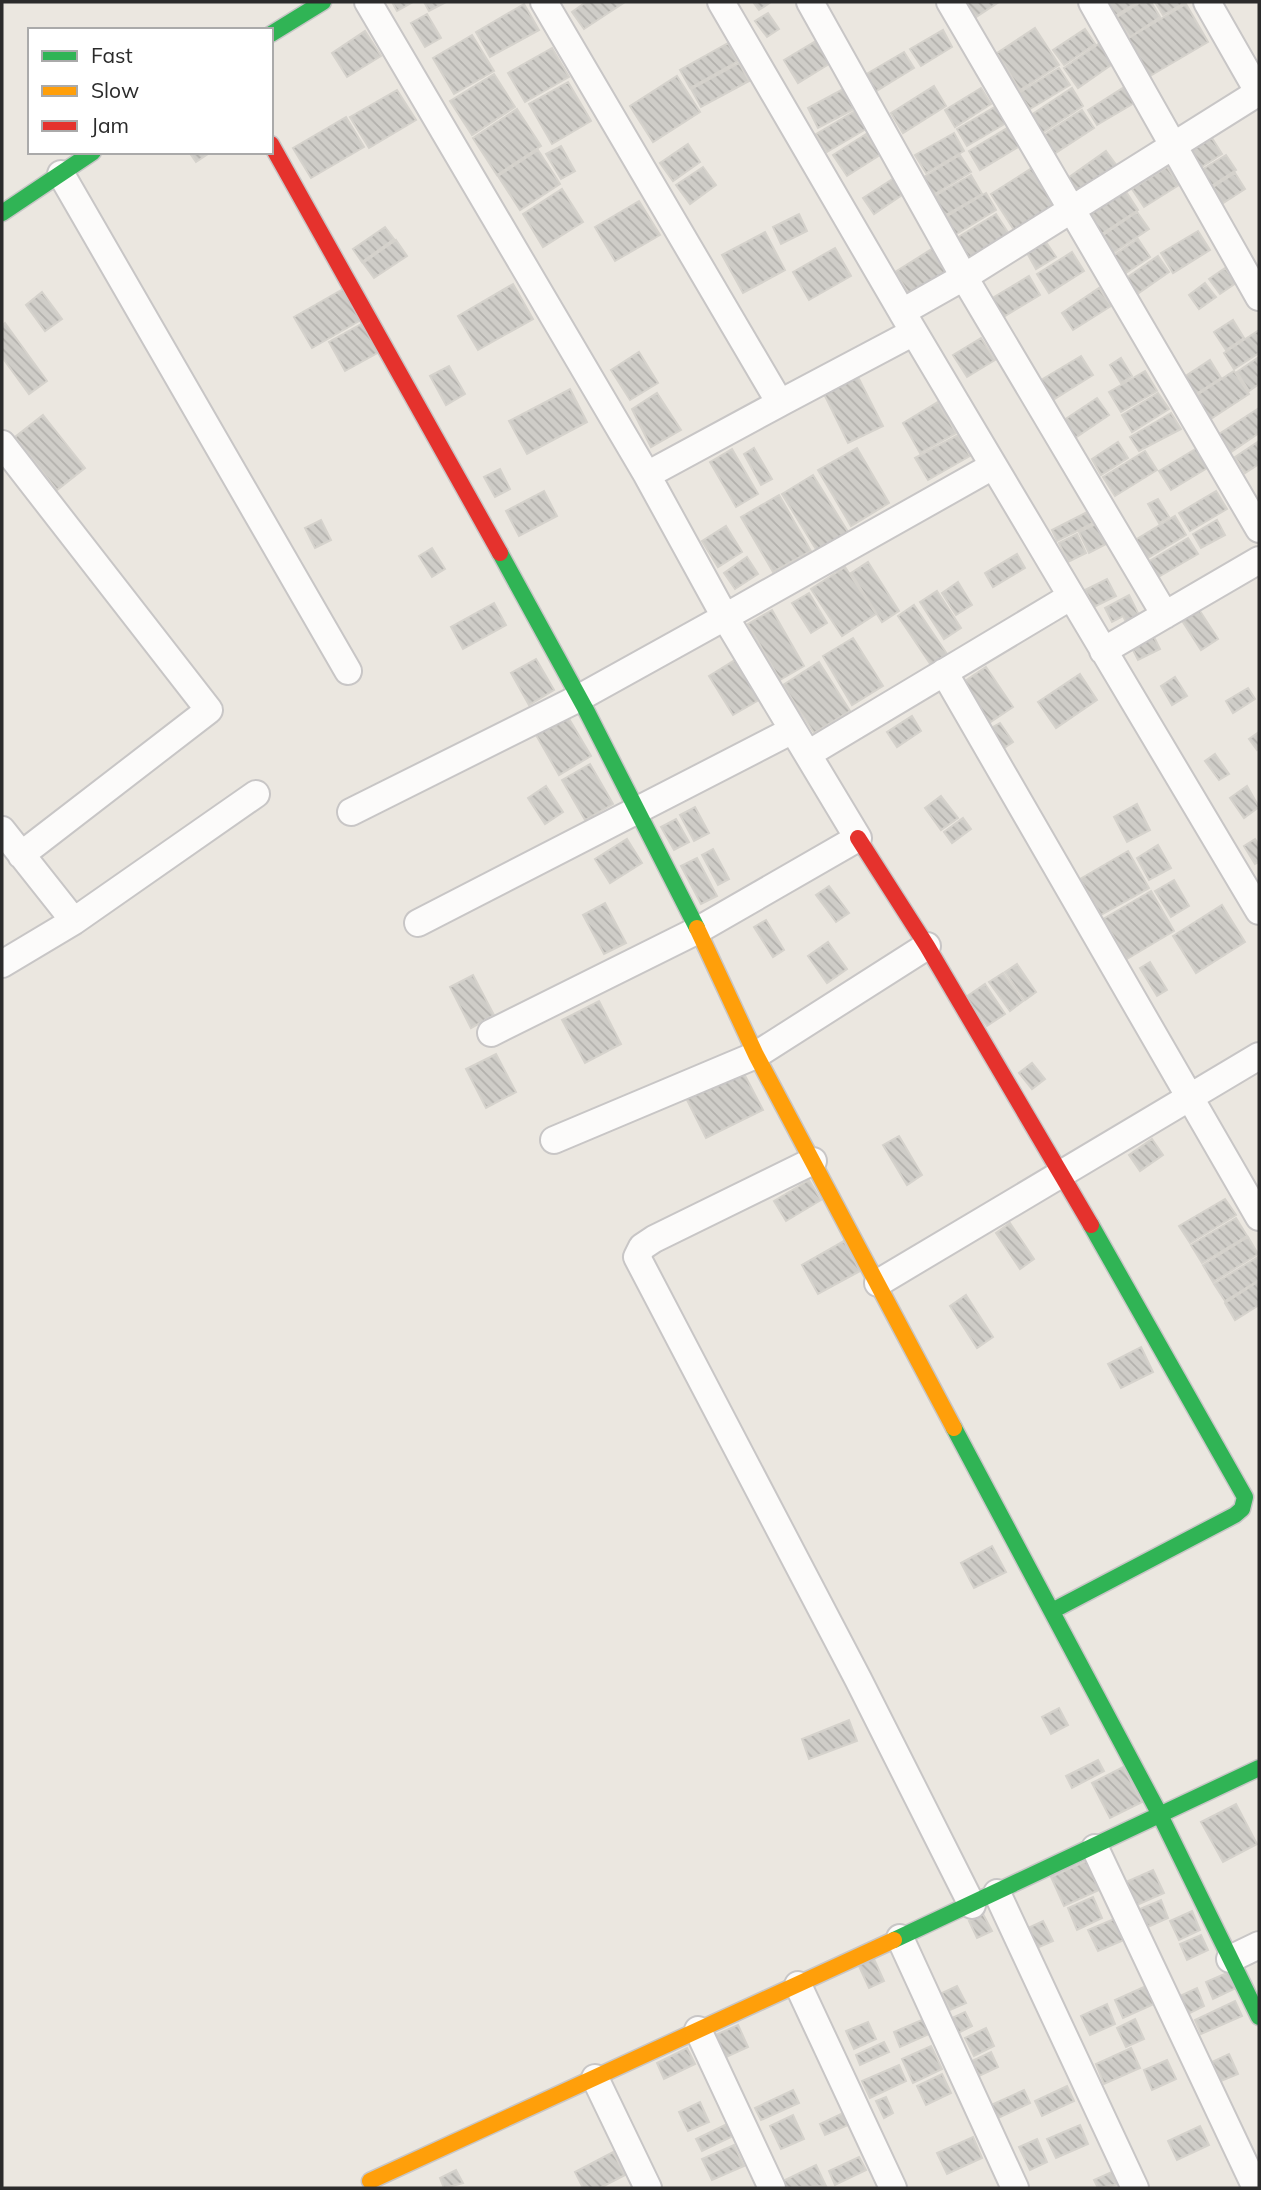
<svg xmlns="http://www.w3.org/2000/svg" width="1261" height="2190" viewBox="0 0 1261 2190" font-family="Mulish,sans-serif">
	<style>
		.building { fill: url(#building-back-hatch); stroke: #d5d2cc; stroke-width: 2 }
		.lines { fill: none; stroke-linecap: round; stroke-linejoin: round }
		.street-casing { stroke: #c8c6c6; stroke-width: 30 }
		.fast-casing { stroke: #c8c6c6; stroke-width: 19 }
		.slow-casing { stroke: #c8c6c6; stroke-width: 19 }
		.jam-casing { stroke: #c8c6c6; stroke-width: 19 }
		.street { stroke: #fcfbfa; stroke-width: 26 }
		.fast { stroke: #30b455; stroke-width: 16 }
		.slow { stroke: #ff9f0a; stroke-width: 16 }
		.jam { stroke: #e5322d; stroke-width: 16 }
	</style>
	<defs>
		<pattern id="building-back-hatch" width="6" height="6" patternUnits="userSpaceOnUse" patternTransform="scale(1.75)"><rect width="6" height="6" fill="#cfcdc8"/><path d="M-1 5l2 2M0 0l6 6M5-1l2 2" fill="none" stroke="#b2b0ac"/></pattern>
	</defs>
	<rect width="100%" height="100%" fill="#ebe7e0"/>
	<path class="building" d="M392,2H413L397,11Z
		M424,2H446L429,11Z
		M586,2H625L584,29L572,12Z
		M753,2H771L759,10Z
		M966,2H999L976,17Z
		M1106,2H1137L1115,16Z
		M1141,2H1151L1160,17L1130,37L1117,17Z
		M1155,2H1186L1163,15Z
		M524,4L539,30L490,57L476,32Z
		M1186,4L1208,42L1145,79L1122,42Z
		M768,13L779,29L767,37L755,21Z
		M427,14L441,38L425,47L411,23Z
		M1035,28L1059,65L1020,90L997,53Z
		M1085,29L1095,44L1064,65L1053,50Z
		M943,30L952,47L921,66L910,49Z
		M365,31L381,56L347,77L332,53Z
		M472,35L494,71L454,94L433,58Z
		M821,38L834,61L798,83L784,60Z
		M728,43L738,61L690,88L680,70Z
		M1100,43L1114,63L1078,88L1064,68Z
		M552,48L569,77L525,102L508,73Z
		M904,52L914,68L873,93L863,76Z
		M739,63L749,81L701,107L691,89Z
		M1059,68L1070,85L1030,109L1019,93Z
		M494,74L515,107L472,135L450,101Z
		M677,76L700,112L653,142L630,106Z
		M568,82L591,121L552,144L529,104Z
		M934,86L946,106L903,133L891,113Z
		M1126,86L1136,102L1097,125L1088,110Z
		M981,88L991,104L955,127L945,110Z
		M1072,88L1083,106L1042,133L1031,115Z
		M843,89L854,109L818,128L808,108Z
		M397,90L416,120L369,148L350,117Z
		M998,105L1008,122L967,146L957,129Z
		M517,109L541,146L497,175L473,138Z
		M1082,110L1094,128L1054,154L1042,136Z
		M855,111L866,129L827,152L816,134Z
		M346,117L364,147L311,178L293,148Z
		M1009,127L1020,146L980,170L969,151Z
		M954,133L964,151L926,173L915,155Z
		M866,134L880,155L847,176L833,155Z
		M1212,138L1222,154L1197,170L1186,154Z
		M688,144L700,162L673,181L660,163Z
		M561,146L575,171L561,179L546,154Z
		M538,150L560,184L520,210L498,176Z
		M1106,151L1120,170L1079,199L1065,180Z
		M189,152H211L196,162Z
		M960,155L971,172L933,195L922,178Z
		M1226,155L1236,170L1208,188L1198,172Z
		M703,167L716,185L690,204L676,185Z
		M1167,167L1179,185L1144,207L1132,189Z
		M1032,168L1057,207L1016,233L991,194Z
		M1235,173L1245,189L1220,205L1210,189Z
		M971,175L982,194L944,216L933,197Z
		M894,178L905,193L874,214L863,198Z
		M562,189L583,222L543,247L523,214Z
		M1125,190L1138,210L1097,237L1084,218Z
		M986,193L996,210L955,235L944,218Z
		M639,201L660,235L615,261L595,227Z
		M1137,212L1149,229L1110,255L1099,238Z
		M799,214L807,231L781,244L773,227Z
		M996,214L1009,234L968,259L955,239Z
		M385,227L394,239L362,262L353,249Z
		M1198,231L1210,250L1173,273L1161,253Z
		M765,232L785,270L743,293L722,255Z
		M1138,239L1150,257L1126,273L1113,256Z
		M396,240L407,256L374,278L363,263Z
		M1046,242L1056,257L1036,269L1027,253Z
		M935,247L950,272L911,297L895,272Z
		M835,248L851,276L809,300L793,272Z
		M1072,252L1084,271L1049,293L1037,274Z
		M1158,256L1169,272L1133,297L1122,281Z
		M1225,268L1236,283L1220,294L1209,279Z
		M1029,276L1040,295L1000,319L989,300Z
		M1205,283L1216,297L1199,309L1189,295Z
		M513,284L533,319L478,350L458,316Z
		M1099,288L1111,306L1073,330L1062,313Z
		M343,289L361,320L312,348L294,317Z
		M42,292L62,319L45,331L26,305Z
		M1233,320L1244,338L1226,350L1214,332Z
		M5,323L47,381L29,394L2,357V326Z
		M363,323L379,352L345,371L329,342Z
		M1259,330V353L1234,369L1224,353Z
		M981,338L995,360L967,377L953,355Z
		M639,352L658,383L630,400L611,370Z
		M1081,356L1093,375L1048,403L1036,383Z
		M1259,357V384L1249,391L1237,372Z
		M1121,358L1132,376L1121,383L1110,365Z
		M1210,360L1221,378L1196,394L1184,377Z
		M449,366L465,394L446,405L430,376Z
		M1145,371L1157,391L1121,412L1109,392Z
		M1234,371L1249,394L1209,420L1194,397Z
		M858,377L883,426L848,443L824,394Z
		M570,389L587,422L527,454L509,421Z
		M657,393L681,430L651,447L632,409Z
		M1158,393L1169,409L1132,432L1122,415Z
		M1097,398L1109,415L1072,440L1061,422Z
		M938,402L956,433L920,453L903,423Z
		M1259,408V433L1231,452L1219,434Z
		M1171,413L1181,429L1139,451L1130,437Z
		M43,415L85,468L57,490L15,437Z
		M958,435L970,456L928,480L915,458Z
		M1259,441V464L1245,473L1235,457Z
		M1118,442L1128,458L1101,475L1092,459Z
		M754,448L772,479L761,485L744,454Z
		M857,448L889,503L851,526L818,470Z
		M1197,448L1209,467L1171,490L1159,471Z
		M732,449L758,494L736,507L710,462Z
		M1145,451L1157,470L1115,496L1103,477Z
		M500,469L510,489L495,497L484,477Z
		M813,475L848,532L817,551L782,494Z
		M544,491L557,516L519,536L506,511Z
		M1216,491L1227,509L1190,531L1179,513Z
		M779,495L811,551L773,572L741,517Z
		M1158,499L1169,517L1159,523L1148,504Z
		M1087,512L1093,523L1057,541L1052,530Z
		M1175,516L1186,535L1146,559L1135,540Z
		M321,520L331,540L315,548L305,528Z
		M1217,520L1225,535L1201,548L1193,534Z
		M1096,524L1106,544L1089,553L1079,532Z
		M726,526L742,552L718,567L702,541Z
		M1077,534L1086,553L1068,562L1059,543Z
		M1188,538L1198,554L1155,579L1146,563Z
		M432,548L445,569L432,577L419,556Z
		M1017,554L1025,568L993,587L985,573Z
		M747,557L758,574L735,589L724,573Z
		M868,562L899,611L882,622L851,573Z
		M845,567L876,614L842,636L811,589Z
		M1107,579L1116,596L1094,607L1085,590Z
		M958,582L972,605L956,615L942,593Z
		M937,591L961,628L944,639L920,602Z
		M809,593L827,623L811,633L792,603Z
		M1129,595L1139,615L1126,622L1123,616L1112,622L1105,608Z
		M494,603L506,625L463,649L451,627Z
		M914,605L947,654L931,665L898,616Z
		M1196,605L1218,639L1201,650L1179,616Z
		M772,610L804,666L780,680L748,624Z
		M1149,627L1160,649L1138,660L1127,638Z
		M853,638L883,686L852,705L823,656Z
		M536,659L554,690L529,705L511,673Z
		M735,660L759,700L733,715L709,676Z
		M819,662L850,711L814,733L783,685Z
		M986,667L1013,707L989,723L962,683Z
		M1080,674L1097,700L1056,728L1038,702Z
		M1175,677L1187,696L1172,705L1161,686Z
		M1248,688L1255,699L1233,713L1226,701Z
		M912,716L921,731L897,747L887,732Z
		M568,717L591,756L559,775L536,735Z
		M1000,723L1013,742L1004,748L991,728Z
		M1259,732V748L1257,750L1249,739Z
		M1215,754L1229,774L1219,780L1205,761Z
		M590,764L613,804L585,820L562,780Z
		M546,786L563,812L545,824L528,798Z
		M1247,786L1259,807L1244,818L1230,798Z
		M941,796L958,818L941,830L925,808Z
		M1137,804L1150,830L1127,842L1114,817Z
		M695,807L709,833L694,841L680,815Z
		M963,818L971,829L952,843L944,832Z
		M676,819L689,842L674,850L661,827Z
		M627,839L642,863L610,883L595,859Z
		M1255,839L1259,845V862L1255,864L1244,846Z
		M1158,845L1171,868L1149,880L1137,858Z
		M713,849L729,879L718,885L702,855Z
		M1128,851L1149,888L1101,915L1080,879Z
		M697,858L717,896L701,904L681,866Z
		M1174,880L1189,906L1171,917L1155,891Z
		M829,886L849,913L836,922L816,895Z
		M1151,891L1174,931L1127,959L1103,919Z
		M605,903L626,943L604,954L583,915Z
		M1222,905L1245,942L1196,973L1173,936Z
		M766,920L784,950L773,957L754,927Z
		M828,942L847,969L827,983L808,956Z
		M1150,962L1167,990L1157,996L1140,968Z
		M1017,964L1036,992L1025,1000L1005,972Z
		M1003,973L1023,1001L1010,1011L989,982Z
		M473,975L494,1015L471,1028L450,987Z
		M985,984L1005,1014L987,1026L966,997Z
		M599,1001L621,1044L585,1063L562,1020Z
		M496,1054L516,1092L486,1108L466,1069Z
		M1032,1063L1045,1079L1032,1089L1019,1073Z
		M741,1068L763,1110L706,1138L685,1096Z
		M899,1136L922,1175L907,1185L883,1145Z
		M1152,1139L1163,1155L1140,1171L1129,1155Z
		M809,1180L821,1200L786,1221L774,1201Z
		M1225,1199L1236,1215L1190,1243L1179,1226Z
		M1236,1218L1247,1236L1202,1263L1191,1245Z
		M1010,1223L1034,1259L1020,1269L996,1233Z
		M1248,1237L1258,1254L1213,1282L1203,1265Z
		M844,1241L860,1271L818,1294L802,1265Z
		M1258,1257L1259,1280L1225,1301L1214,1284Z
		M1259,1281V1305L1235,1320L1225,1303Z
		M966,1295L993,1337L977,1348L950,1306Z
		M1141,1347L1153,1372L1121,1388L1108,1364Z
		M992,1546L1006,1572L974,1588L961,1563Z
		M1059,1708L1068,1725L1051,1734L1042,1717Z
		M849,1720L857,1741L809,1759L802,1739Z
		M1098,1760L1104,1771L1072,1788L1066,1776Z
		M1123,1767L1142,1802L1110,1818L1092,1783Z
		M1236,1804L1257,1844L1223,1862L1201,1822Z
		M1086,1861L1099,1890L1064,1906L1051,1877Z
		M1153,1870L1164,1893L1137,1905L1126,1882Z
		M1093,1897L1102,1918L1077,1930L1068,1908Z
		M1161,1900L1168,1918L1148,1927L1140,1909Z
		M1192,1911L1200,1930L1179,1940L1170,1921Z
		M983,1914L992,1931L977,1938L969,1921Z
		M1114,1919L1124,1940L1098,1951L1088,1930Z
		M1043,1921L1053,1941L1037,1948L1028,1928Z
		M1201,1935L1208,1950L1187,1960L1180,1944Z
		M873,1957L884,1981L869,1988L858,1964Z
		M1229,1972L1236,1988L1213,1999L1206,1982Z
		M957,1986L966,2003L950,2010L942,1993Z
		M1146,1986L1154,2004L1123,2018L1115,2000Z
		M1197,1988L1204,2006L1188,2014L1180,1996Z
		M1235,2001L1242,2016L1201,2034L1195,2020Z
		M1107,2004L1115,2024L1090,2035L1081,2016Z
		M965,2012L972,2026L958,2033L952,2018Z
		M931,2016L938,2030L900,2047L894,2032Z
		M1135,2019L1144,2039L1126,2047L1117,2028Z
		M868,2022L876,2039L854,2049L846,2031Z
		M738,2025L748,2047L724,2058L713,2036Z
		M986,2028L994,2046L974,2056L965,2038Z
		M884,2042L889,2052L860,2065L856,2055Z
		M931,2046L942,2069L913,2083L902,2059Z
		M687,2048L695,2064L664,2079L657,2063Z
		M1131,2048L1140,2068L1104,2084L1096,2064Z
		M991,2052L998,2067L979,2076L972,2061Z
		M1229,2054L1238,2074L1221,2081L1212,2062Z
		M1167,2060L1176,2079L1152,2090L1144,2070Z
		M899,2065L906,2081L870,2098L862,2081Z
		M942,2074L951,2093L926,2105L917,2086Z
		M1067,2086L1074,2101L1042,2116L1035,2101Z
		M793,2090L799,2103L761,2120L755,2108Z
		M1024,2090L1030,2103L996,2119L989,2106Z
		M886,2097L893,2113L884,2118L876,2101Z
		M700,2102L709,2122L688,2131L679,2112Z
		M843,2113L848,2125L825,2135L820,2124Z
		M793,2115L804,2139L781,2149L770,2126Z
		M729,2123L735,2135L702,2151L696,2139Z
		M1080,2125L1088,2144L1056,2158L1047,2139Z
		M1200,2126L1209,2145L1177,2160L1168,2141Z
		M973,2137L982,2158L947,2174L937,2153Z
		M1037,2139L1047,2162L1030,2170L1019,2147Z
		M734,2145L744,2166L712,2180L702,2159Z
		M613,2152L625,2175L600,2188H583L575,2172Z
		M859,2157L866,2170L835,2185L829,2171Z
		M816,2165L826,2186L786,2188L783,2181Z
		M456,2170L463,2183L444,2188L440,2178Z
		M1114,2171L1120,2184L1098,2188L1094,2180Z"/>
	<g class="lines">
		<g class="street-casing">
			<path id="street" d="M368,2L647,475L725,617L993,466
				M544,2L780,403L914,332
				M721,2L902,312L964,277L1165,615
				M810,2L964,277L1259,92
				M950,2L1259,529
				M1092,2L1259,297
				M1207,2L1259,93
				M61,174L348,671
				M902,312L1259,911
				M2,444L209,710L21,855
				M647,475L780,403
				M1103,651L1259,560
				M944,672L1259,1217
				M808,754L1070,597
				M351,812L579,698L725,617L858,838L700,929L491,1033
				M2,830L74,921
				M418,923L793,730
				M2,964L74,921L256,794
				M554,1140L756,1055L927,946
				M813,1161L654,1239L642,1247L637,1257L858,1679L972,1905
				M878,1283L1259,1056
				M1095,1848L1256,2188
				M997,1893L1135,2188
				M900,1938L1015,2188
				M1230,1959L1259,1945
				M798,1985L893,2188
				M698,2030L772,2188
				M595,2078L648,2188"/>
		</g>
		<g class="fast-casing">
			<path id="fast" d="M271,34L323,2
				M2,213L93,152
				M500,553L585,708L697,928
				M954,1428L1159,1813L1259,2017
				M1052,1611L1235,1515L1242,1509L1245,1497L1091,1225
				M894,1940L1259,1768"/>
		</g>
		<g class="slow-casing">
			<path id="slow" d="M697,928L756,1055L954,1428
				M370,2181L894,1940"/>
		</g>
		<g class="jam-casing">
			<path id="jam" d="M271,144L500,553
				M858,838L927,946L1091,1225"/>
		</g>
		<use href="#street" class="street"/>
		<use href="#fast" class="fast"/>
		<use href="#slow" class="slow"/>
		<use href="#jam" class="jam"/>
	</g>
	<rect width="1261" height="2190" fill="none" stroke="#2b2b2b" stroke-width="7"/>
	<rect x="28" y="28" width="245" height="126" fill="#ffffff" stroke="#aaaaaa" stroke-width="2"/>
	<rect x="42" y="51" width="35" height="10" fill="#30b455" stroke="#aaaaaa" stroke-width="2"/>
	<text x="91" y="63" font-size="21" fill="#2b2b2b">Fast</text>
	<rect x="42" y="86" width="35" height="10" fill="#ff9f0a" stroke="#aaaaaa" stroke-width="2"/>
	<text x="91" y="98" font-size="21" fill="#2b2b2b">Slow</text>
	<rect x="42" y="121" width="35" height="10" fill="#e5322d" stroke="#aaaaaa" stroke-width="2"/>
	<text x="91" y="133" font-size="21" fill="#2b2b2b">Jam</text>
</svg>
